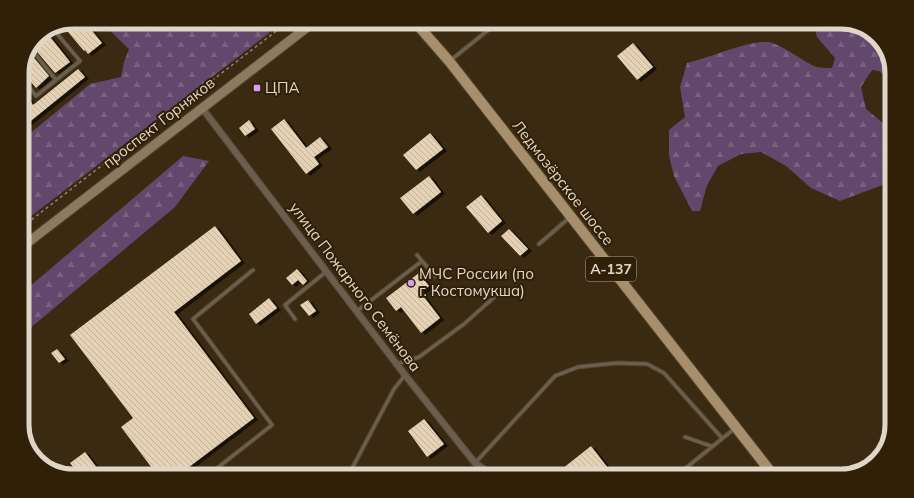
<svg xmlns="http://www.w3.org/2000/svg" width="914" height="498" viewBox="0 0 914 498" font-family="Mulish,sans-serif">
	<style>
		.forest { fill: url(#forest-firs) }
		.building { fill: url(#building-back-hatch); filter: url(#shadow) }
		.lines { fill: none; stroke-linecap: round; stroke-linejoin: round }
		.service-casing { stroke: #55462f; stroke-width: 5 }
		.minor-casing { stroke: #55462f; stroke-width: 8 }
		.secondary-casing { stroke: #55462f; stroke-width: 11 }
		.primary-casing { stroke: #55462f; stroke-width: 12 }
		.path { stroke: #908370; stroke-width: 1.5; stroke-dasharray: 3 3; stroke-linecap: butt }
		.service { stroke: #6a5f4e; stroke-width: 3 }
		.minor { stroke: #6a5f4e; stroke-width: 6 }
		.secondary { stroke: #8c7a60; stroke-width: 9 }
		.primary { stroke: #a78f6d; stroke-width: 10 }
		.poi-dot { fill: #da9af6; stroke: #302008; stroke-width: 1.5 }
		.labels { text-anchor: middle; stroke-width: 4; stroke-linejoin: round; paint-order: stroke }
		.shield { fill: #302008; stroke: #ab9f8e; stroke-width: 1 }
		.shield-label { font-size: 14px; font-weight: bold; fill: #e0d6c8 }
		.poi-label { font-size: 15px; fill: #e0d6c8; stroke: #302008; text-anchor: start }
		.street-label { font-size: 15px; fill: #e0d6c8; stroke: #302008 }
		.rim { fill: none; stroke: #e0d6c8; stroke-width: 5 }
	</style>
	<defs>
		<pattern id="forest-firs" width="22" height="20" patternUnits="userSpaceOnUse"><rect width="22" height="20" fill="#61486c"/><path d="M5 1l3.5 6h-7zM16 11l3.5 6h-7z" fill="#776280"/></pattern>
		<pattern id="building-back-hatch" width="6" height="6" patternUnits="userSpaceOnUse"><rect width="6" height="6" fill="#e5d1b4"/><path d="M-1 5l2 2M0 0l6 6M5-1l2 2" fill="none" stroke="#c5b49c"/></pattern>
		<filter id="shadow"><feDropShadow dx="4" dy="2" stdDeviation="0" flood-color="#0009"/></filter>
	</defs>
	<rect width="100%" height="100%" fill="#3a2a12"/>
	<path class="forest" d="M101,22H267L269,33L22,223V140L90,84L121,77L124,62L129,49Z
		M813,22C860,22 892,29 892,84L879,71L872,70L861,87L866,109L883,123L892,137V177L885,184L840,201L811,188L786,166L761,152L741,154L718,166L707,185L700,211H692L674,176L669,156V130L685,117L680,87L687,63C709,58 746,41 767,42C780,43 801,60 814,66C819,68 827,68 832,68L835,58L817,37Z
		M183,156L209,161L175,207L22,335V293Z"/>
	<path class="building" d="M73,22H85L102,43L88,54L85,50L84,51L63,26Z
		M47,33L70,62L55,73L33,47L37,37Z
		M633,43L653,67L637,80L617,56Z
		M30,53L49,76L36,88L22,71Z
		M78,69L85,77L22,128V90L33,105Z
		M284,119L306,148L320,137L328,147L314,157L319,164L306,174L271,129Z
		M249,120L255,129L245,136L239,128Z
		M430,133L443,149L416,170L403,155Z
		M429,176L441,192L413,214L400,198Z
		M481,195L502,221L488,233L466,207Z
		M215,226L241,261L174,312L254,418L177,476H158L121,427L133,418L70,335Z
		M509,229L528,249L520,256L501,236Z
		M297,269L307,281L303,285L298,280L292,285L286,278Z
		M419,273L429,286L421,293L440,318L421,333L401,307L396,311L386,298Z
		M269,298L277,308L256,324L249,314Z
		M308,300L316,311L309,316L300,305Z
		M57,349L65,359L59,363L51,353Z
		M424,419L444,444L427,457L408,431Z
		M591,446L614,476H553Z
		M85,452L103,476H80L70,463Z"/>
	<g class="lines">
		<g class="service-casing">
			<path id="service" d="M31,49L56,80
				M451,60L498,22
				M22,78L36,96L80,61L54,30
				M539,244L569,218
				M422,261L435,276
				M357,311L422,261L417,255
				M295,319L285,305L327,271
				M397,364L419,357L464,324L499,293
				M685,437L711,446
				M475,463L555,376L578,367L617,363L647,364L664,373L722,438
				M207,476L272,425L193,319L253,270
				M348,476L394,389L405,375
				M676,476L734,429"/>
		</g>
		<g class="minor-casing">
			<path id="minor" d="M202,108L405,375L475,463L494,476"/>
		</g>
		<g class="secondary-casing">
			<path id="secondary" d="M22,247L314,22"/>
		</g>
		<g class="primary-casing">
			<path id="primary" d="M415,22L449,61L774,476"/>
		</g>
		<path class="path" d="M22,227L288,22"/>
		<use href="#service" class="service"/>
		<use href="#minor" class="minor"/>
		<use href="#secondary" class="secondary"/>
		<use href="#primary" class="primary"/>
	</g>
	<g class="poi-dot">
		<rect x="253" y="84" width="8" height="8" rx="2"/>
		<circle cx="411" cy="283" r="4"/>
	</g>
	<g class="labels">
		<rect class="shield" x="586" y="257" width="50" height="24" rx="3"/>
		<g class="shield-label">
			<text x="611" y="274">А-137</text>
		</g>
		<g class="poi-label">
			<text x="265" y="93">ЦПА</text>
			<text x="419" y="279">МЧС России (по<tspan x="419" dy="17">г. Костомукша)</tspan></text>
		</g>
		<g class="street-label">
			<text transform="translate(159 123) rotate(-38)" y="5">проспект Горняков</text>
			<text transform="translate(563 183) rotate(52)" y="5">Ледмозёрское шоссе</text>
			<text transform="translate(355 287) rotate(53)" y="5">улица Пожарного Семёнова</text>
		</g>
	</g>
	<path d="M0 0H914V498H0ZM73 29H841A44 44 0 0 1 885 73V425A44 44 0 0 1 841 469H73A44 44 0 0 1 29 425V73A44 44 0 0 1 73 29Z" fill="#302008" fill-rule="evenodd"/>
	<path class="rim" d="M73 29H841A44 44 0 0 1 885 73V425A44 44 0 0 1 841 469H73A44 44 0 0 1 29 425V73A44 44 0 0 1 73 29Z"/>
</svg>
